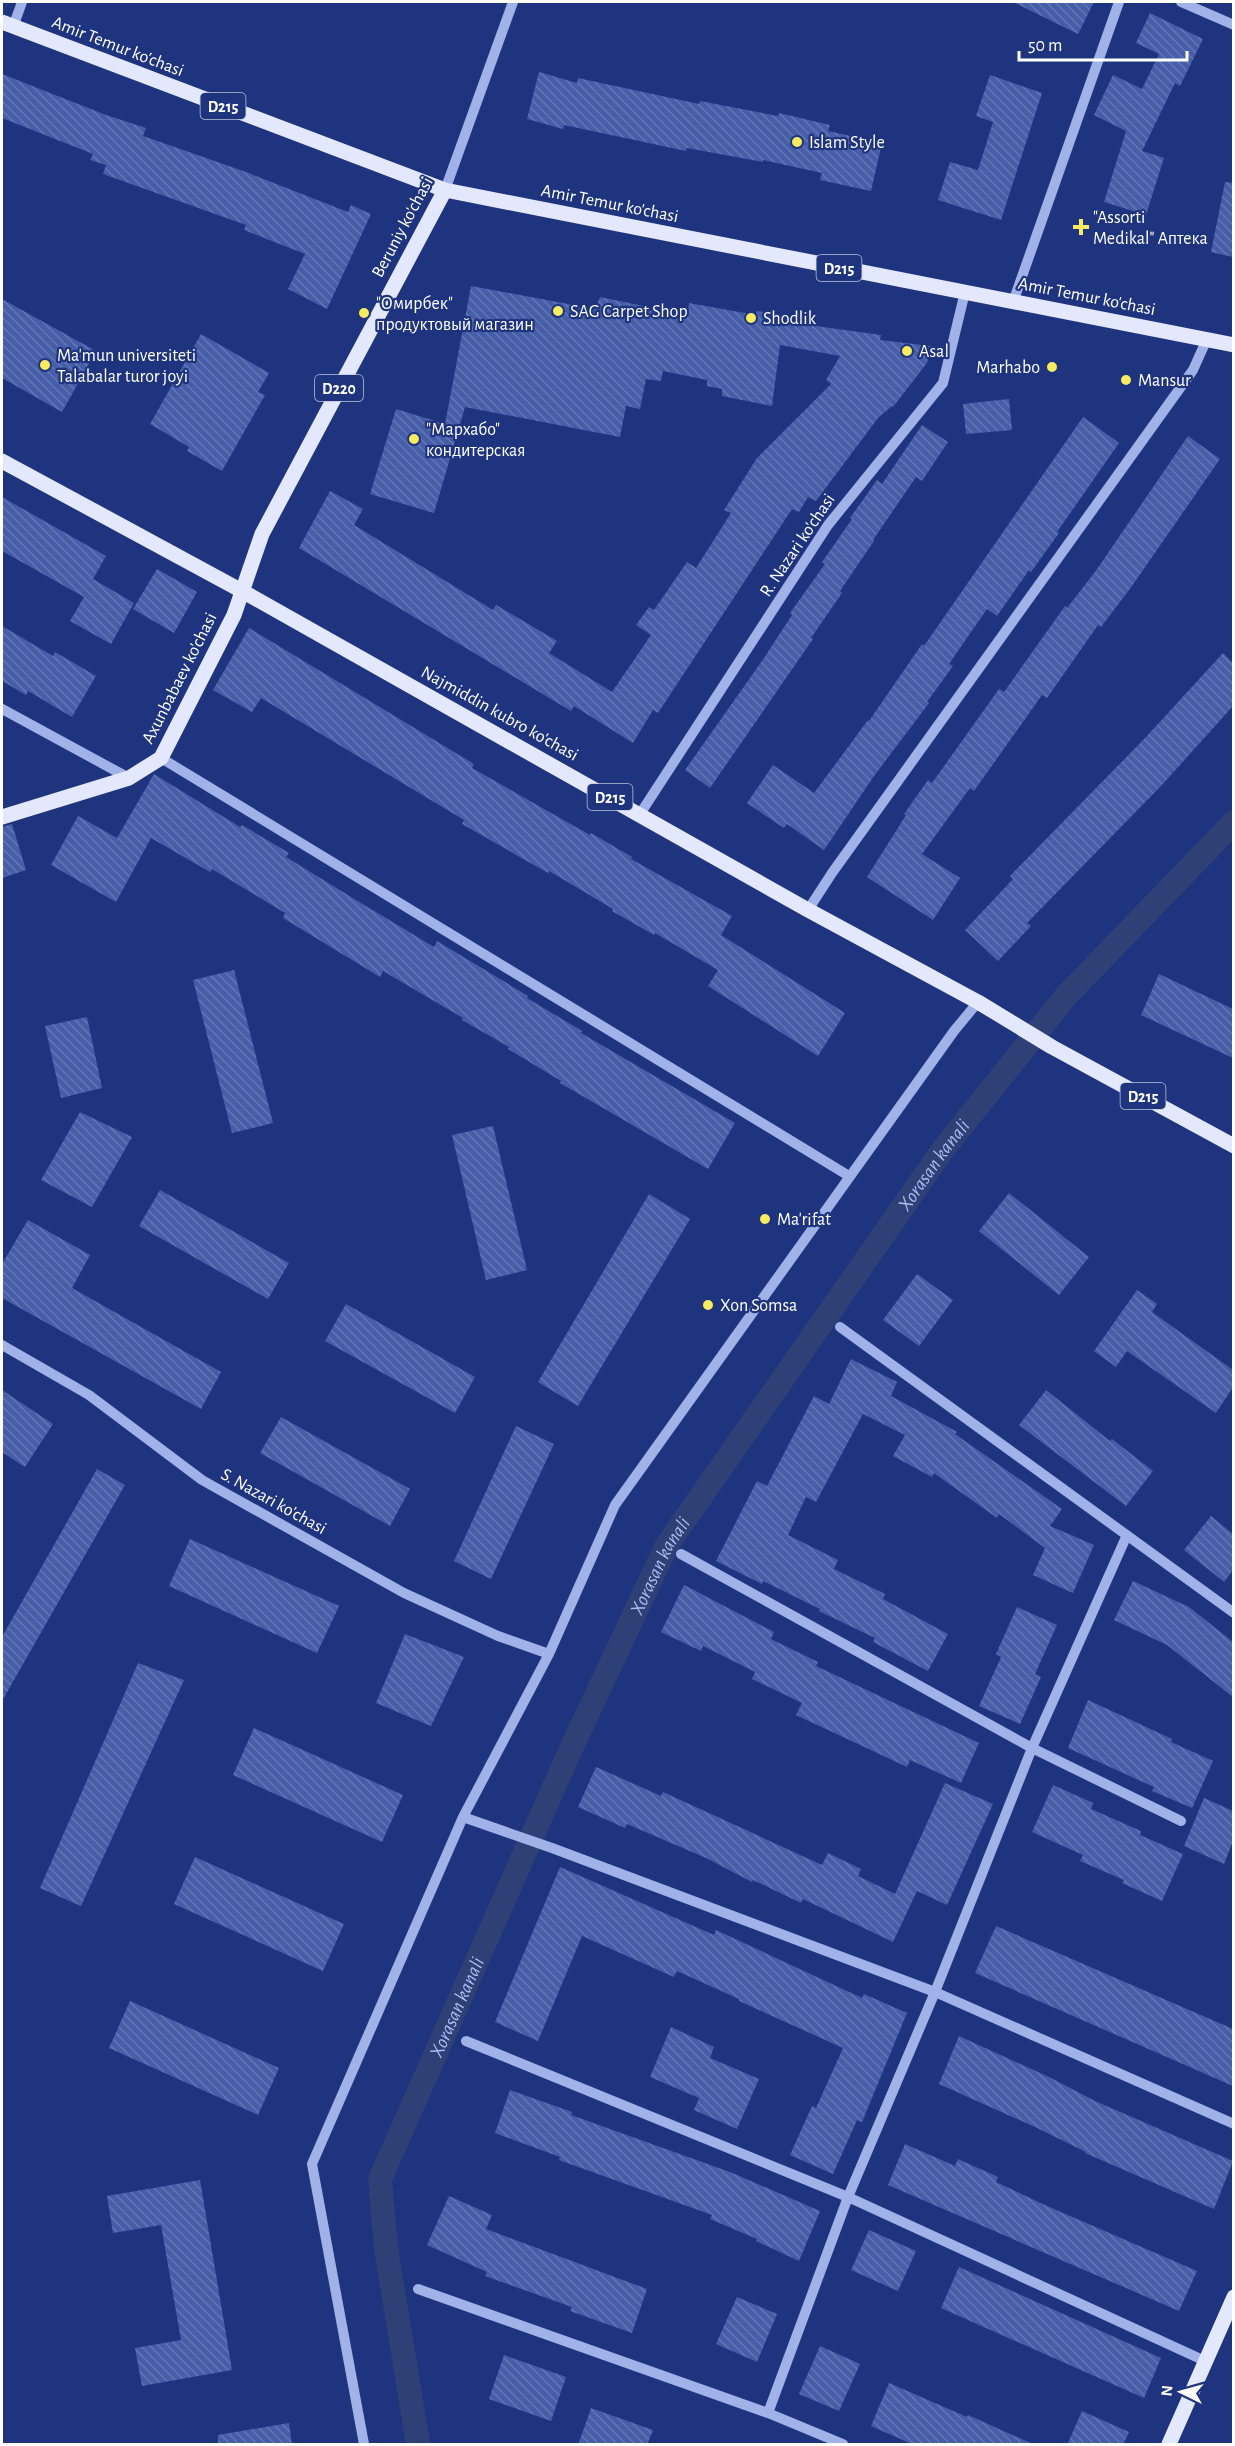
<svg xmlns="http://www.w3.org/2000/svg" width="1235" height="2446" viewBox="0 0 1235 2446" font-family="'Alegreya Sans',sans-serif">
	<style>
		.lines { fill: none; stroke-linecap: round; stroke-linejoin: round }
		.canal { stroke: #2f4077; stroke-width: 24 }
		.building { fill: url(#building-back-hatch) }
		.minor { stroke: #a1b2e8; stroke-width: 10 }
		.major { stroke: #e3e8fe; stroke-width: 15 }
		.poi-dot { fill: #f7eb60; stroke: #1e347e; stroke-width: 2 }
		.labels { text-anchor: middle; stroke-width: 4.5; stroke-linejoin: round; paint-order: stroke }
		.shield { fill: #1e347e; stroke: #bcc2d8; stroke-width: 1.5 }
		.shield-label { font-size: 16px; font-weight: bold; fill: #fff }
		.street-label { font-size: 18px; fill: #fff; stroke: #1e347e }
		.poi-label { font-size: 18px; fill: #fff; stroke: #1e347e; text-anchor: start }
		.water-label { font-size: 20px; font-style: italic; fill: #acbdf0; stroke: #1e347e }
	</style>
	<defs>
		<pattern id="building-back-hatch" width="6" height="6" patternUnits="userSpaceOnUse" patternTransform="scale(1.5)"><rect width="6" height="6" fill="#465da8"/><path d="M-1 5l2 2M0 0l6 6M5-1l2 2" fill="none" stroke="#6275b5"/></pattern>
	</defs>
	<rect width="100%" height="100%" fill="#1e347e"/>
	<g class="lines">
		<path class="canal" id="s1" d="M418,2444L386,2249L380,2179L570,1751L667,1545L944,1148L1066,996L1234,822"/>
	</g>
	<path class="building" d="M1013,2H1094L1078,34Z
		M1150,13L1203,39L1180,86L1175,83L1142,151L1164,158L1146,215L1104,202L1126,131L1094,115L1113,75L1142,89L1159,54L1136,43Z
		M539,72L577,83L578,78L699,104L700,101L778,116L779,113L830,125L828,131L882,143L871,191L820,180L822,173L763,160V162L687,148L686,151L564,125L563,129L527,119Z
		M2,74L106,115L146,128L143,136L246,172L348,212L351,205L371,214L327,309L288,289L305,254L244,230L246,225L103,174L106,165L90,160L93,154L2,118Z
		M990,75L1042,93L1001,220L938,200L950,162L978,170L993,122L976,116Z
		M1225,182L1233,183V257L1211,252Z
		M471,286L595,309L600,297L663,310L664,306L688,311L689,303L756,315V311L788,315L787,322L881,335L880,340L931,346L927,363L893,407L892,406L878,418L816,501L808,497L799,512L792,509L658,713L653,710L633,743L574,706L571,711L299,548L330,491L363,509L354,525L493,610L496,605L557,641L549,653L612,692L651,635L636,625L649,607L654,610L687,562L696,568L731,513L724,510L757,458L831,384L826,380L840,356L780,345L772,406L722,396V389L707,386V380L663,371L661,381L646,379L640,409L626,406L620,437L465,407L434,513L370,494L396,409L445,424Z
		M2,299L96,351L62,412L2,378Z
		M201,334L269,373L258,392L265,395L222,471L187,451L189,447L150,424Z
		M1009,399L1012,430L966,434L963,404Z
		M1083,417L1119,443L1057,532L1059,533L1031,572L1029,570L997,616L987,609L949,664L953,666L927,702L929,703L874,776L824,850L787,824L784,828L747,803L773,765L814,793L868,720L869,721L922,644L924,646Z
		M922,425L948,442L922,481L916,477L873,540L874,541L840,591L842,593L811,638L813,639L710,788L685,770L762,661L792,615L790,613L825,564L822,562L852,519L850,518L877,480L882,484Z
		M1188,436L1220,459L1132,586L1101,627L1098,625L1047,698L1042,695L974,791L970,788L922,854L960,878L933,920L867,877L906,815L904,814L928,780L932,783L999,689L1004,692L1065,606L1067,608L1095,572Z
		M2,497L106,556L93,579L134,603L111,644L70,621L84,597L2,551Z
		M157,569L197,592L174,633L133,609Z
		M2,626L53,656L55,652L96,676L72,717L28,691L26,695L2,681Z
		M249,628L474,764L472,768L590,835L591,833L632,857L631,859L732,916L721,935L845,1013L818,1056L708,986L718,970L655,933L654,935L612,911L613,909L549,871L548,873L462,824L464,820L261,698L252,712L213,690Z
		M1223,653L1233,663V706L1161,786L1027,923L1031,926L998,961L965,930L1013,879L1010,876L1146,737Z
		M154,774L240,827L242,825L289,853L286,857L356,900L434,947L437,941L528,996L527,998L582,1031L581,1033L735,1123L708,1169L560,1083L561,1081L508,1049L509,1047L462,1020L463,1018L383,971L380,977L283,918L285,913L212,869L210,872L151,838L116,902L51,865L78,816L117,838Z
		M12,824L26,870L2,878V827Z
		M234,970L273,1123L232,1133L193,980Z
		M1159,974L1233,1009V1058L1141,1015Z
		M87,1017L102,1088L61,1098L45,1026Z
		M80,1112L132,1137L92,1207L41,1180Z
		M493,1126L527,1270L486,1280L452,1135Z
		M160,1190L289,1263L268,1299L139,1226Z
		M1009,1193L1089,1257L1059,1295L979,1231Z
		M649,1194L690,1219L578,1406L538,1382Z
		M28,1220L90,1255L72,1288L221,1372L201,1409L2,1298V1264Z
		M917,1274L953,1300L919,1346L883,1320Z
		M1137,1290L1157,1304L1152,1312L1233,1370V1387L1216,1413L1127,1351L1116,1367L1094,1351Z
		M346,1304L475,1377L455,1413L325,1341Z
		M851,1359L897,1382L891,1396L957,1432L955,1434L1062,1509L1050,1526L1094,1545L1073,1593L1033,1575L1045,1548L999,1514L997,1518L934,1473L932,1477L893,1456L905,1435L863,1414L816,1502L806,1497L788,1535L838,1560L834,1569L885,1594L883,1599L948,1634L928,1671L873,1642L875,1638L819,1611L820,1609L763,1581L762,1584L716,1561L757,1481L767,1486L814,1396L829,1404Z
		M2,1390L53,1424L25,1467L2,1452Z
		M1046,1390L1110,1441L1112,1439L1153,1471L1126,1506L1019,1425Z
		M281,1417L410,1489L390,1526L260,1453Z
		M516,1426L554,1444L491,1579L454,1561Z
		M97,1469L125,1485L2,1701V1637Z
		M1211,1516L1233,1534V1570L1224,1582L1184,1550Z
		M190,1539L339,1606L317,1653L169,1586Z
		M1133,1581L1189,1607L1233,1642V1697L1167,1645L1114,1620Z
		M684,1585L774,1632L771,1639L818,1662L816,1666L979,1743L961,1783L910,1760L907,1767L796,1715L802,1703L752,1679L755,1672L703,1646L701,1651L661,1632Z
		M1017,1607L1057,1625L1035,1674L1041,1677L1020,1724L979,1706L1001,1657L996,1654Z
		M405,1634L464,1657L431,1726L376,1703Z
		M138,1663L184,1680L81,1906L40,1888Z
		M1088,1700L1172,1739L1171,1742L1213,1761L1192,1808L1152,1791L1154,1787L1068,1748Z
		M254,1728L403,1795L382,1842L233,1775Z
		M596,1767L661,1796L663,1792L822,1865L828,1853L861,1869L858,1876L895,1894L945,1783L993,1804L947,1905L917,1891L893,1942L803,1899L801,1903L753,1880L752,1882L706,1858L627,1824L625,1828L578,1807Z
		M1053,1785L1093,1803L1091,1809L1141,1831L1140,1835L1183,1854L1162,1901L1122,1883L1124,1880L1080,1861L1083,1855L1032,1832Z
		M1204,1798L1233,1811V1841L1224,1864L1184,1846Z
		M195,1857L344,1924L323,1971L174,1904Z
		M560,1867L714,1935L716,1930L862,1998L864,1994L907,2013L862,2122L857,2120L833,2174L790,2155L812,2106L816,2108L843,2048L739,2001V1999L677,1971L674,1977L582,1936L538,2041L495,2022Z
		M996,1926L1233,2029V2086L975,1973Z
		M130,2001L279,2068L258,2115L109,2048Z
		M671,2027L714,2047L710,2058L759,2079L737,2129L694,2110L699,2098L650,2077Z
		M959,2036L1049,2077L1095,2101L1233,2161L1214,2209L1085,2153L1086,2152L1035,2127L939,2084Z
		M510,2090L572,2112L571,2115L730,2172L820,2211L799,2261L756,2241L757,2239L710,2219L712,2215L559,2160L560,2157L495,2133Z
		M905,2144L955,2166L958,2159L998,2177L996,2182L1047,2206L1197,2271L1179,2311L888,2185Z
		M200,2180L232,2370L142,2386L135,2348L181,2340L161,2225L113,2233L107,2196Z
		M449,2196L492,2215L486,2229L647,2289L632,2333L570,2311L572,2307L485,2276L487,2272L427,2245Z
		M869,2230L916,2251L898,2291L851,2270Z
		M959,2267L1161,2358L1144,2398L941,2308Z
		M737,2297L777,2314L757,2362L716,2344Z
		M820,2346L860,2364L839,2411L799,2394Z
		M504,2355L566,2377L551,2421L489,2399Z
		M889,2383L967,2417L968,2415L1035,2445H914L871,2426Z
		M591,2408L653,2430L647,2445H578Z
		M1082,2411L1129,2432L1123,2445H1067Z
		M289,2423L292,2445H218V2435Z"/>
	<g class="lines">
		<path class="minor" d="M1181,2L1234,25
			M13,27L22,2
			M445,190L513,2
			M1013,302L1119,2
			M2,709L129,778
			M161,758L849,1176
			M640,814L828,525L943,383L965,292
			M808,910L832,873L1193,370L1207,339
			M840,1327L1234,1613
			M2,1345L89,1395L202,1480L404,1593L498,1636L549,1654
			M681,1554L1032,1748L1181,1821
			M463,1817L552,1848L935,1992L1234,2124
			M466,2041L848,2197L1205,2361
			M418,2289L768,2413L843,2444
			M768,2413L848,2197L935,1992L1032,1748L1127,1535
			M364,2444L312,2164L463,1817L549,1654L615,1505L954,1031L978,1002"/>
		<path class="major" d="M2,22L445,190L1234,345
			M2,461L242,591L808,910L978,1002L1052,1047L1234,1146
			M2,817L129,778L161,758L234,615L262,534L445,190
			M1169,2444L1234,2297"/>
	</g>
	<g class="poi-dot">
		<circle cx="797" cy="142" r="6"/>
		<path d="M1078 218h6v6h6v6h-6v6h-6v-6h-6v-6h6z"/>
		<circle cx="558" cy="311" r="6"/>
		<circle cx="364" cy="313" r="6"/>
		<circle cx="751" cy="318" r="6"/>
		<circle cx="907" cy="351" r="6"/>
		<circle cx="45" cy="365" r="6"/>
		<circle cx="1052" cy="367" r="6"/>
		<circle cx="1126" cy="380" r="6"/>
		<circle cx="414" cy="439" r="6"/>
		<circle cx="765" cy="1219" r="6"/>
		<circle cx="708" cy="1305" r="6"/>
	</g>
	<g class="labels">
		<g class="shield">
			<rect x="200.5" y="93" width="45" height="26" rx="4.5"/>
			<rect x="816.5" y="255" width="45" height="26" rx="4.5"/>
			<rect x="315" y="375" width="48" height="26" rx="4.5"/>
			<rect x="587.5" y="784" width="45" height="26" rx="4.5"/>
			<rect x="1120.5" y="1083" width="45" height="26" rx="4.5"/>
		</g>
		<g class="shield-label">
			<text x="223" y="112">D215</text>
			<text x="839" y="274">D215</text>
			<text x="339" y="394">D220</text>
			<text x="610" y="803">D215</text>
			<text x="1143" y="1102">D215</text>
		</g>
		<g class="street-label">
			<text transform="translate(118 46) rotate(21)" y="6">Amir Temur ko'chasi</text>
			<text transform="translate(610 203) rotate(11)" y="6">Amir Temur ko'chasi</text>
			<text transform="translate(402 227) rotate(-62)" y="6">Beruniy ko'chasi</text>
			<text transform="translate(1087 296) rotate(11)" y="6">Amir Temur ko'chasi</text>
			<text transform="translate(797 545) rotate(-56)" y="6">R. Nazari ko'chasi</text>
			<text transform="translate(179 678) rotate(-63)" y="6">Axunbabaev ko'chasi</text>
			<text transform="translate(500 713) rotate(29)" y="6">Najmiddin kubro ko'chasi</text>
			<text transform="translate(274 1501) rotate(29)" y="6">S. Nazari ko'chasi</text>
		</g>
		<g class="poi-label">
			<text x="809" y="148">Islam Style</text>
			<text x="1093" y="223">"Assorti<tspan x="1093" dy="21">Medikal" Аптека</tspan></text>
			<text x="376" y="309">"Омирбек"<tspan x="376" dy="21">продуктовый магазин</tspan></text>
			<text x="570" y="317">SAG Carpet Shop</text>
			<text x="763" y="324">Shodlik</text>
			<text x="919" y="357">Asal</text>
			<text x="57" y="361">Ma'mun universiteti<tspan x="57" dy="21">Talabalar turor joyi</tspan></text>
			<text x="1040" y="373" text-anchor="end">Marhabo</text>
			<text x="1138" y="386">Mansur</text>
			<text x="426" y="435">"Мархабо"<tspan x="426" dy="21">кондитерская</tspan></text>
			<text x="777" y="1225">Ma'rifat</text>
			<text x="720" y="1311">Xon Somsa</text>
		</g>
		<g class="water-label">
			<text dy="7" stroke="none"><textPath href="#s1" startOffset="1428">Xorasan kanali</textPath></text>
			<text dy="7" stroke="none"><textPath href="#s1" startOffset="942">Xorasan kanali</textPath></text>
			<text dy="7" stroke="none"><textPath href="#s1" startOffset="456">Xorasan kanali</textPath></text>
		</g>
	</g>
	<rect width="1235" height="2446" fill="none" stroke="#ffffff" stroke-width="6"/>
	<g transform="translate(1181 2392) rotate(275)" stroke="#1e347e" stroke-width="4.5" paint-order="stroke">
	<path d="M0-4.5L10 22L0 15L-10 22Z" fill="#ffffff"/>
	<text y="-9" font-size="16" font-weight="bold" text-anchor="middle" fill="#ffffff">N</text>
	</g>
	<path d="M1019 51v9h168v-9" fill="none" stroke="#ffffff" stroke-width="3"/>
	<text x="1028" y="51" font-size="18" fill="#ffffff" stroke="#1e347e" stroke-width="4.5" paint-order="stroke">50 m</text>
</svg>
